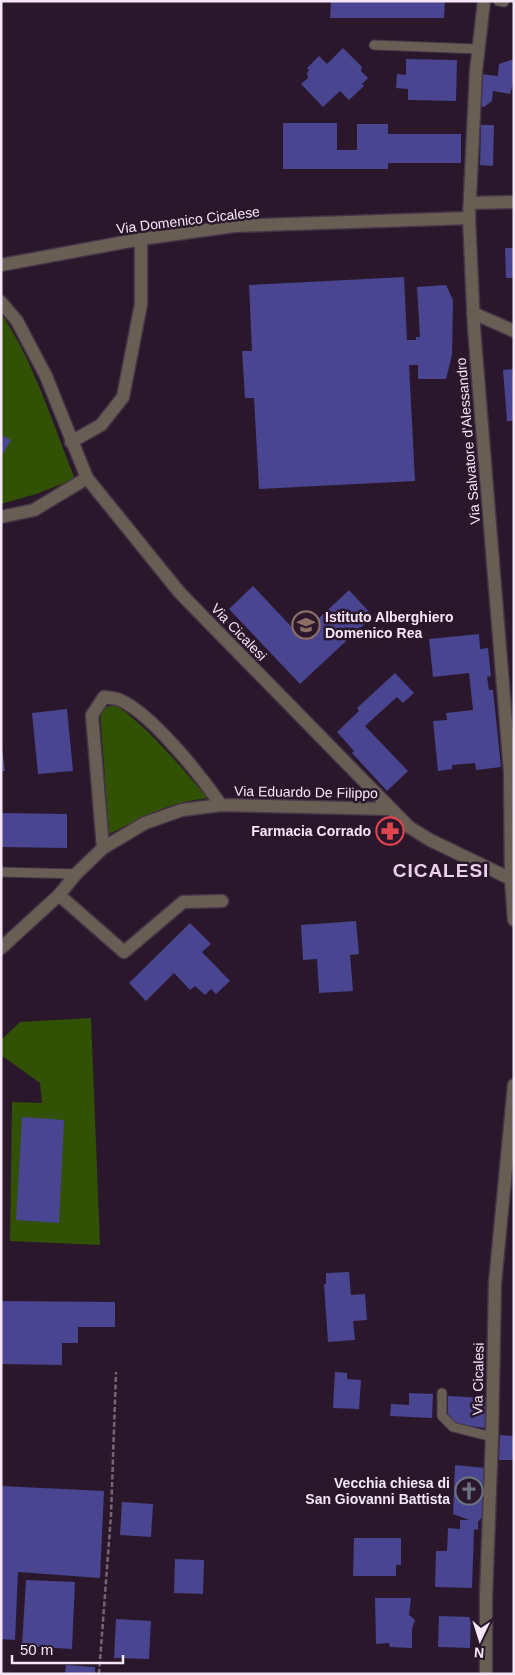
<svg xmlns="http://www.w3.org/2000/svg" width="515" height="1675" viewBox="0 0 515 1675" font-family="Arial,sans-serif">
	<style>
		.green { fill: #315104 }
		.building { fill: #494590 }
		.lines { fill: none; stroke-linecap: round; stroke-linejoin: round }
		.lane-casing { stroke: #463447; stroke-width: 11 }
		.street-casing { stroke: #463447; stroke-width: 15 }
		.path { stroke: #766576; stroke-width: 2.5; stroke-dasharray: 5 2.5; stroke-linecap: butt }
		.lane { stroke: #695e54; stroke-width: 9 }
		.street { stroke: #695e54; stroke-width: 12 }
		.labels { text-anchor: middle; stroke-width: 5; stroke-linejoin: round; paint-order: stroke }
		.street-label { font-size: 14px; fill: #f5e7f5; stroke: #2a172b }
		.poi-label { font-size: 14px; font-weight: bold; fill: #f5e7f5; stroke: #2a172b; text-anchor: end }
		.district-label { font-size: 19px; font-weight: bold; letter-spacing: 1px; fill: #ebd0ea; stroke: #2a172b }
	</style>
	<rect width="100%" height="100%" fill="#2a172b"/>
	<path class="green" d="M1,313C35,364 52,422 75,479L36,494L1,504Z
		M116,705C152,731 179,765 208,798C166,803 146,816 109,834L100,711L106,707Z
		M91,1018L100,1245L10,1241L12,1102L42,1103L40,1083L1,1055V1040L20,1022Z"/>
	<path class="building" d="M331,1H445L444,18H330Z
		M343,48L362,67L361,71L368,78L362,84L364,86L349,100L340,91L323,107L301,84L308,78L307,73L309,70L307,68L319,56L327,64Z
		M406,59L457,60L456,101L408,100V89L396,88L397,74L406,75Z
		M514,59V81L510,94L493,91L492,101L484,107L479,106L481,74L498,76L499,64Z
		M283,123H337V150H357V124H388V134H461V163H388V169H283Z
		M481,125H494L493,166L480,165Z
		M505,248H514V278H506Z
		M404,277L407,340H416V337H420L417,287L446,285L453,300L452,355L446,379H418V365H409L415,481L259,489L254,398H245L242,351H252L249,285Z
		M514,369V421H507L503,370Z
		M1,435L11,440L1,457Z
		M253,586L300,636L349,590L373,616L300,684L229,609Z
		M479,634L480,649L488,648L491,676L487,677L489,690H493L501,767L476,770L475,763L452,765V769L438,771L433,721L447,720L446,713L473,710L469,673L433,677L429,639Z
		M395,673L414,693L403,703L397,697L365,726L408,771L387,791L352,753L354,751L337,732L359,711L357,708Z
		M67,709L73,771L38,774L32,713Z
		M1,740L5,771H1Z
		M1,813L67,814V848L1,847Z
		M356,921L359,954L350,955L353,991L319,993L317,959L303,960L301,925Z
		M190,923L211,944L202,952L230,981L216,994L211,989L205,995L195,986L190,990L174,973L146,1001L129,983Z
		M22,1117L64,1120L59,1223L16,1220Z
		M349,1272L351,1295L365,1294L367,1320L353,1321L355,1340L328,1342L324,1284H326V1273Z
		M1,1301L115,1302V1327H78V1343H62V1365L1,1364Z
		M335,1372L347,1373V1379L361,1380L359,1409L333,1408Z
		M409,1393L433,1394L432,1418L390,1416L391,1404L409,1405Z
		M448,1396L486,1398L485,1428L458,1425L448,1416Z
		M500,1435L514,1436V1460H499Z
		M455,1465L486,1468L483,1516L478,1522V1530L474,1529L472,1588L435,1587L436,1551H447L448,1528L460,1529V1520H469L453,1514Z
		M1,1486L104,1491L100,1578L18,1572L15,1640L1,1639Z
		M122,1502L153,1504L151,1537L120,1535Z
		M354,1538H401V1565H396V1576H353Z
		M175,1559L204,1560L203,1594L174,1593Z
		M26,1580L75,1582L72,1649L22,1646Z
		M375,1598H411L409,1615L415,1620L412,1629V1648L390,1647L389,1643L376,1644Z
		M439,1616L471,1617L470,1648L438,1647Z
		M116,1619L151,1621L149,1659L114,1658Z
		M66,1665L95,1667V1674H65Z"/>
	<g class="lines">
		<g class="lane-casing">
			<path id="lane" d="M498,1L504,2
				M374,45L479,49
				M1,872L76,874
				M442,1393V1416L453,1427L492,1437"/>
		</g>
		<g class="street-casing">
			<path id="street" d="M484,1L476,71L469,218L474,328L510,772L511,879
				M471,203L514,202
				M1,265L141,239L234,226L469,218
				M1,302L17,321L46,376L87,478L180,593L409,827L430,840L511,879L514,920
				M473,313L514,331
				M71,442L101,425L123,397L141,304V239
				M1,517L34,510L87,478
				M103,848L92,715L104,697C109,698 115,698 120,700C152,714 201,776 221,805
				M59,895L124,952L183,902L222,901
				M1,948L59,895L76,874L103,848L145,823L182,810L221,805L390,809
				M486,1674V1596L492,1437L495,1283L514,1085"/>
		</g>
		<path class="path" d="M99,1674L111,1515L116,1372"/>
		<use href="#lane" class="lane"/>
		<use href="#street" class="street"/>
	</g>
	<defs>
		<g id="school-ring" transform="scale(1.4375)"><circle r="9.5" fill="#2a172b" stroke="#8d6e63" stroke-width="1.5"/><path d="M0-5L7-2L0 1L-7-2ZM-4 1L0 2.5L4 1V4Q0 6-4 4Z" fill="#8d6e63"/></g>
		<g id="pharmacy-ring" transform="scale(1.4375)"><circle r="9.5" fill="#2a172b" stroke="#e0444e" stroke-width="1.5"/><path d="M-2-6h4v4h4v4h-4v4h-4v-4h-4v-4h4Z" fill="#e0444e"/></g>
		<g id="church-ring" transform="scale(1.4375)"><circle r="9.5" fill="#2a172b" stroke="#6b7280" stroke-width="1.5"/><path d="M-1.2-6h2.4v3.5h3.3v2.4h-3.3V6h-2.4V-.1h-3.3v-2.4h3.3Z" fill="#6b7280"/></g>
	</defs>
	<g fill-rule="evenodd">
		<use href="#school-ring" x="306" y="625"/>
		<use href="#pharmacy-ring" x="390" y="831"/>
		<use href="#church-ring" x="469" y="1491"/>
	</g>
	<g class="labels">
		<g class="street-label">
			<text transform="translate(188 220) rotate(-7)" y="5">Via Domenico Cicalese</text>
			<text transform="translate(468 441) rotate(-95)" y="5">Via Salvatore d'Alessandro</text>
			<text transform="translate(239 632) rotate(46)" y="5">Via Cicalesi</text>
			<text transform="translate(306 792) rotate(1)" y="5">Via Eduardo De Filippo</text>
			<text transform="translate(478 1379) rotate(-89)" y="5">Via Cicalesi</text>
		</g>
		<g class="poi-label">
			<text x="325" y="622" text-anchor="start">Istituto Alberghiero<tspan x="325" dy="16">Domenico Rea</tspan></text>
			<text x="371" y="836">Farmacia Corrado</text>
			<text x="450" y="1488">Vecchia chiesa di<tspan x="450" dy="16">San Giovanni Battista</tspan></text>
		</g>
		<g class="district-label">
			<text x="441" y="877">CICALESI</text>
		</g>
	</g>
	<rect width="515" height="1675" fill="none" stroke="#f5e7f5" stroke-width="5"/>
	<g transform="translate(480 1640) rotate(184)" stroke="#2a172b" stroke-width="4" paint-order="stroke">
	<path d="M0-4L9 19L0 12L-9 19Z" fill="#f5e7f5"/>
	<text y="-8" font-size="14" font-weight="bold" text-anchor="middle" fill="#f5e7f5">N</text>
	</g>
	<path d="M12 1655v8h111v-8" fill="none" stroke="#f5e7f5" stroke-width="2.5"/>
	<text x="20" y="1655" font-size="15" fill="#f5e7f5" stroke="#2a172b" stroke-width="4" paint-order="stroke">50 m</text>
</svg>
